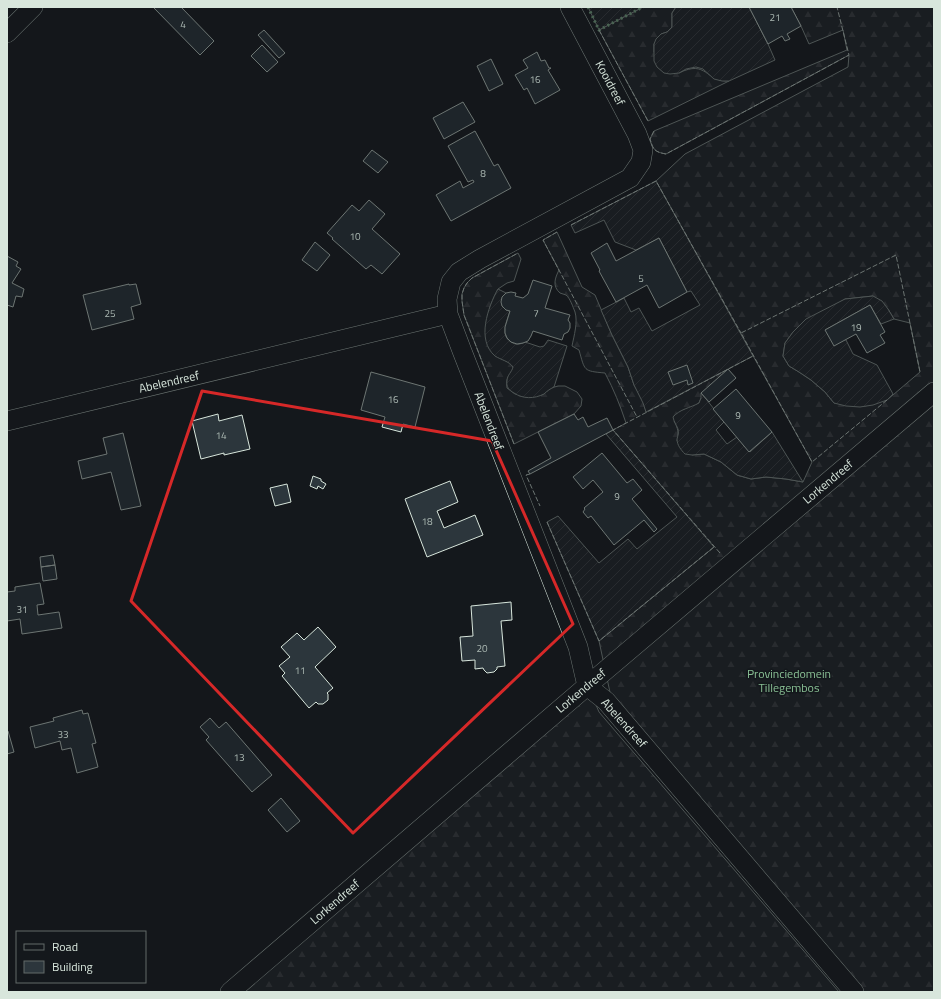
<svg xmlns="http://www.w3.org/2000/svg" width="941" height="999" viewBox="0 0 941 999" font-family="'Titillium Web',sans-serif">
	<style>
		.forest { fill: url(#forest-firs); stroke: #939e99; fill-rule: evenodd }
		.garden { fill: url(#garden-furrows); stroke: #939e99 }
		.building { fill: #2c363c; stroke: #d8e6dc }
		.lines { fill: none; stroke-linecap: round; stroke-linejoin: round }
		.minor-casing { stroke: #d8e6dc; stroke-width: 20 }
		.minor { stroke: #14181c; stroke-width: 19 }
		.hedge { stroke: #8ac095; stroke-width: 3; stroke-dasharray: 2 3; stroke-linecap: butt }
		.fence { stroke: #d8e6dc; stroke-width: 1; stroke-dasharray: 5 2; stroke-linecap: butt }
		.marked { fill: none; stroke: #d62828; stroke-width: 3; stroke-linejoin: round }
		.labels { text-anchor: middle; stroke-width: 3; stroke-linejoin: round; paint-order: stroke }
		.number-label { font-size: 10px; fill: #adbab4 }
		.street-label { font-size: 12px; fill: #d8e6dc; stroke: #14181c }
		.park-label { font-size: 12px; fill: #8ac095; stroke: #14181c }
	</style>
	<defs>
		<pattern id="forest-firs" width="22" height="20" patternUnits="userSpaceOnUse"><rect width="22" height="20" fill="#202428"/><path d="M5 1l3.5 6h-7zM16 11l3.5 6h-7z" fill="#404447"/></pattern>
		<pattern id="garden-furrows" width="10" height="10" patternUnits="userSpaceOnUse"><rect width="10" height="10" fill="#202428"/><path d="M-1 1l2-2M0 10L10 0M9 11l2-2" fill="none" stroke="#404447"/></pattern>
	</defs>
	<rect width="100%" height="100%" fill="#14181c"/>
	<path class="forest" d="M643,7H676L672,13V27L667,32L661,34L654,44V52L679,73C707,59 705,82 729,81L648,121L599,30Z
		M791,7H934V992H863L611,697L599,641L714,547L613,430L626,423C620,405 614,390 605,373C583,371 585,371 579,350L572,346C574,336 578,322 575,312C573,307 570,298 566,295C564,294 562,294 560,293C552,286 555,278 559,270L543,240L557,232L582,287L595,295L612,335L628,367L634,385L644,403L646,412L728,369L701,398L699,403L691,408L683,410L674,421C678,428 679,433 677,441L692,455L704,454L721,462L737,475L751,479L766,477L786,479L803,482L812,462L656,181L685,154L848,67L849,55L666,154C655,152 653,150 650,139L654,131L847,50L843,30L809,44L801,26ZM873,296L888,309L894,319L910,323L920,372L887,400L834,403L825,392L811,380L799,372L789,366L783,356L785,343L793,332L845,299Z
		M518,253L521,259L514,281L507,283L498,289L494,297L490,307L488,317L494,355C500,359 510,361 513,367C512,376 505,374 507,388L515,394L542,395L551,388L558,386H565L577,392L582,399L581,406L574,414L514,444L464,315L462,301V294L464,288L467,283L472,278Z
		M591,693L599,712L839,992H241Z"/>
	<path class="garden" d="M588,7H643L599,30Z
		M676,7H749L768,44L775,60L729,81H722L714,79L703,69L696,67L686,69L679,73L670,74L664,73L657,67L654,61V44L656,39L661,34L667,32L672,27V13Z
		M656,181L753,356L646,412L643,403L634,385L628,367L612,335L601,310L624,298L631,312L639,308L652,331L700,305L691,291L687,292L659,238L636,250L615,242L604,220L575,233L571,225Z
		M498,289L506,293L502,306L506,310L510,311C507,321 499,337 513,343C517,345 521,344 525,342L540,347L544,346L548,340L567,346L554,387C550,389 547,391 544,394C534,399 523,399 514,393C509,390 506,387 507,381C507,375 512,372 513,367C509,361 501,360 495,356C476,340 488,307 498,289Z
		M873,296L882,301L888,309L894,319L881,324L870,305L825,330L846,340L853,354L877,365L893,394L887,400L873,405L860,407L846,406L834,403L825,392L811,380L799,372L789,366L783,356L785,343L793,332L806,319L845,299Z
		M701,393C709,402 716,412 724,422L716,430L727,444L737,437L750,452L772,432L803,482L786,479L766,477L751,479L737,475L721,462L704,454L692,455L685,454C681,450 677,445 677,439C678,435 679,433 678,429C676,424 674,422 673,417C680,409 690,408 699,403L701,398Z
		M613,430L714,547L599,641L547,522L558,516L599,563L628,539L637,549L677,517L606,434Z"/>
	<path class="building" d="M153,7H181L214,41L200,55Z
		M749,7H791L801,26L787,34L790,39L785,41L782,36L768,44Z
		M264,30L285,53L279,58L258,35Z
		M262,45L278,62L267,72L251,56Z
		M537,52L541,61L545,60L549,68H551L548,70L560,90L535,104L527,88L524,90L515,75L528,68L523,60Z
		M491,59L503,84L489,91L477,66Z
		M463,102L475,122L444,139L433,118Z
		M475,131L494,166L498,164L511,188L451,221L436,195L460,181L463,188L474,182L473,180L468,182L448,146Z
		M372,150L388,162L378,173L363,161Z
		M369,200L385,214L372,229L400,254L382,274L371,265L366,269L332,239L333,238L327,233L352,205L359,211Z
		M659,238L687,292L659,308L647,285L616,302L599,271L600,270L591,253L607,243L616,261Z
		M315,242L330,255L317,271L302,260Z
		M7,256L18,262L16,266L21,269L12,283L24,289L22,297L16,296L13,307L7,305Z
		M533,280L552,286L545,308L570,315L568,320L570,323V328L568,332L564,334L562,340L533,331L531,336L528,341L523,343L517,344L511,342L507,338L505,333V327L510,311L506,310L502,306L501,302L502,297L506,293L511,292L516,293L515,296L523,298L528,294Z
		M129,284V285L136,284L141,304L131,307L134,319L92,330L83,295Z
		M870,305L885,332L880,335L885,343L867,353L856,334L834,346L825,330Z
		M687,365L693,383L688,385L687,380L673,385L668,372Z
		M728,369L736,378L709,402L701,393Z
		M371,372L425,387L415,427L403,424L401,432L382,427L385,417L361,410Z
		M736,389L772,432L749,452L713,409Z
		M218,414L219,421L242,415L250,449L224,455V453L201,459L192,421Z
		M574,414L578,420L583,417L588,427L607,418L613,430L530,474L528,471L551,458L538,432Z
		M123,433L141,506L121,510L111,472L82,479L78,461L107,454L103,438Z
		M602,453L627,483L633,479L642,490L632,499L657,529L654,532L644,520L614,545L591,516L588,518L583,512L585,509L584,508L603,492L593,480L583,489L573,477Z
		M313,476L321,479V481L326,484L323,489L318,486L317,489L310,486Z
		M450,481L458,502L437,511L444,528L475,515L483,535L427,557L405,499Z
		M287,484L291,502L275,506L270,488Z
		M53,555L55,565L41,567L40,557Z
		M55,565L57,579L43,581L41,567Z
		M40,583L44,604L37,605L38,615L59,612L62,628L22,634L20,619L7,621V592L15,591V587Z
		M511,602L512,620L501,621L505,666L497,667V669L494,672L487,673L484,670L483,668L475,669V660L462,661L460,637L473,636L471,606Z
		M318,627L336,647L315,667L333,688L327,693L328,694V700L323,704H318L316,702L309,708L282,676L285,673L279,666L290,657L281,647L297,633L304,640Z
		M82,710L83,714L88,713L96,743L92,744L98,767L77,773L71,748L62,750L60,741L35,748L30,727L54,721L53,718Z
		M210,718L219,728L226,722L272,775L252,792L206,740L209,737L200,727Z
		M8,731L14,752L7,754V732Z
		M281,798L300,821L287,832L268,810Z"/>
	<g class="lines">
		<g class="minor-casing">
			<path id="minor" d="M570,7L637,134L643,150L641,162L630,178L480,259L459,272L451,282L447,299L448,314L462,351L578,647L587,686L606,701L854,992
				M7,33L33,7
				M7,421L448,314
				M230,992L587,686L934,392"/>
		</g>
		<use href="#minor" class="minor"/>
		<path class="hedge" d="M588,7L599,30L643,7"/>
		<path class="fence" d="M599,30L648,121
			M654,131L650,139C653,150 655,152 666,154L849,55L837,7
			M571,225L656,181L741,333
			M557,232L543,240L637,417
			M887,400L812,462L741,333L896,255L920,372
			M514,444L464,315L462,301V294L464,288L467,283L472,278L518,253
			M530,474L526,475L540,506
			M547,522L599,641L714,547
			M720,553L613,430L753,356"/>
	</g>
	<path d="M0 0H941V999H0ZM202,391L492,441L573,624L353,833L131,601Z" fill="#14181c" fill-opacity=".55" fill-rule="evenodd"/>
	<path class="marked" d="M202,391L492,441L573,624L353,833L131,601Z"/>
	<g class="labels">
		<g class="number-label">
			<text x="775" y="21">21</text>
			<text x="183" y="28">4</text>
			<text x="535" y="83">16</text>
			<text x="483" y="177">8</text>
			<text x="355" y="240">10</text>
			<text x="641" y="282">5</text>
			<text x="110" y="317">25</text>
			<text x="536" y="317">7</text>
			<text x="856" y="331">19</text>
			<text x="393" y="403">16</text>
			<text x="738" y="419">9</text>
			<text x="221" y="439">14</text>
			<text x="617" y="500">9</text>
			<text x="427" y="525">18</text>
			<text x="22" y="613">31</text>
			<text x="482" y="652">20</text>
			<text x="300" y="674">11</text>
			<text x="63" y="738">33</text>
			<text x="239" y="761">13</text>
		</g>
		<g class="street-label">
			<text transform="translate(610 83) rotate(62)" y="4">Kooidreef</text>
			<text transform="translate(169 382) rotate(-13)" y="4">Abelendreef</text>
			<text transform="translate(489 421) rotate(69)" y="4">Abelendreef</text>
			<text transform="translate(828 482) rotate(-40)" y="4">Lorkendreef</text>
			<text transform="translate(581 691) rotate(-40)" y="4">Lorkendreef</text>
			<text transform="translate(624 723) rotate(48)" y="4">Abelendreef</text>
			<text transform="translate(335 902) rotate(-41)" y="4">Lorkendreef</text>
		</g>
		<g class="park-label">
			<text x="789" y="678">Provinciedomein<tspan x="789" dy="14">Tillegembos</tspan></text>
		</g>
	</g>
	<rect width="941" height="999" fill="none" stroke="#d8e6dc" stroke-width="16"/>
	<rect x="16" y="931" width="130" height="52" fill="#14181c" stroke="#626a69"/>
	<rect x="24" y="944" width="20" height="6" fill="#14181c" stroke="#626a69"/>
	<text x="52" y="951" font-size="12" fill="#d8e6dc">Road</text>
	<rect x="24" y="961" width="20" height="12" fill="#2c363c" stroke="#626a69"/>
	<text x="52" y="971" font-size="12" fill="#d8e6dc">Building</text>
</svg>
